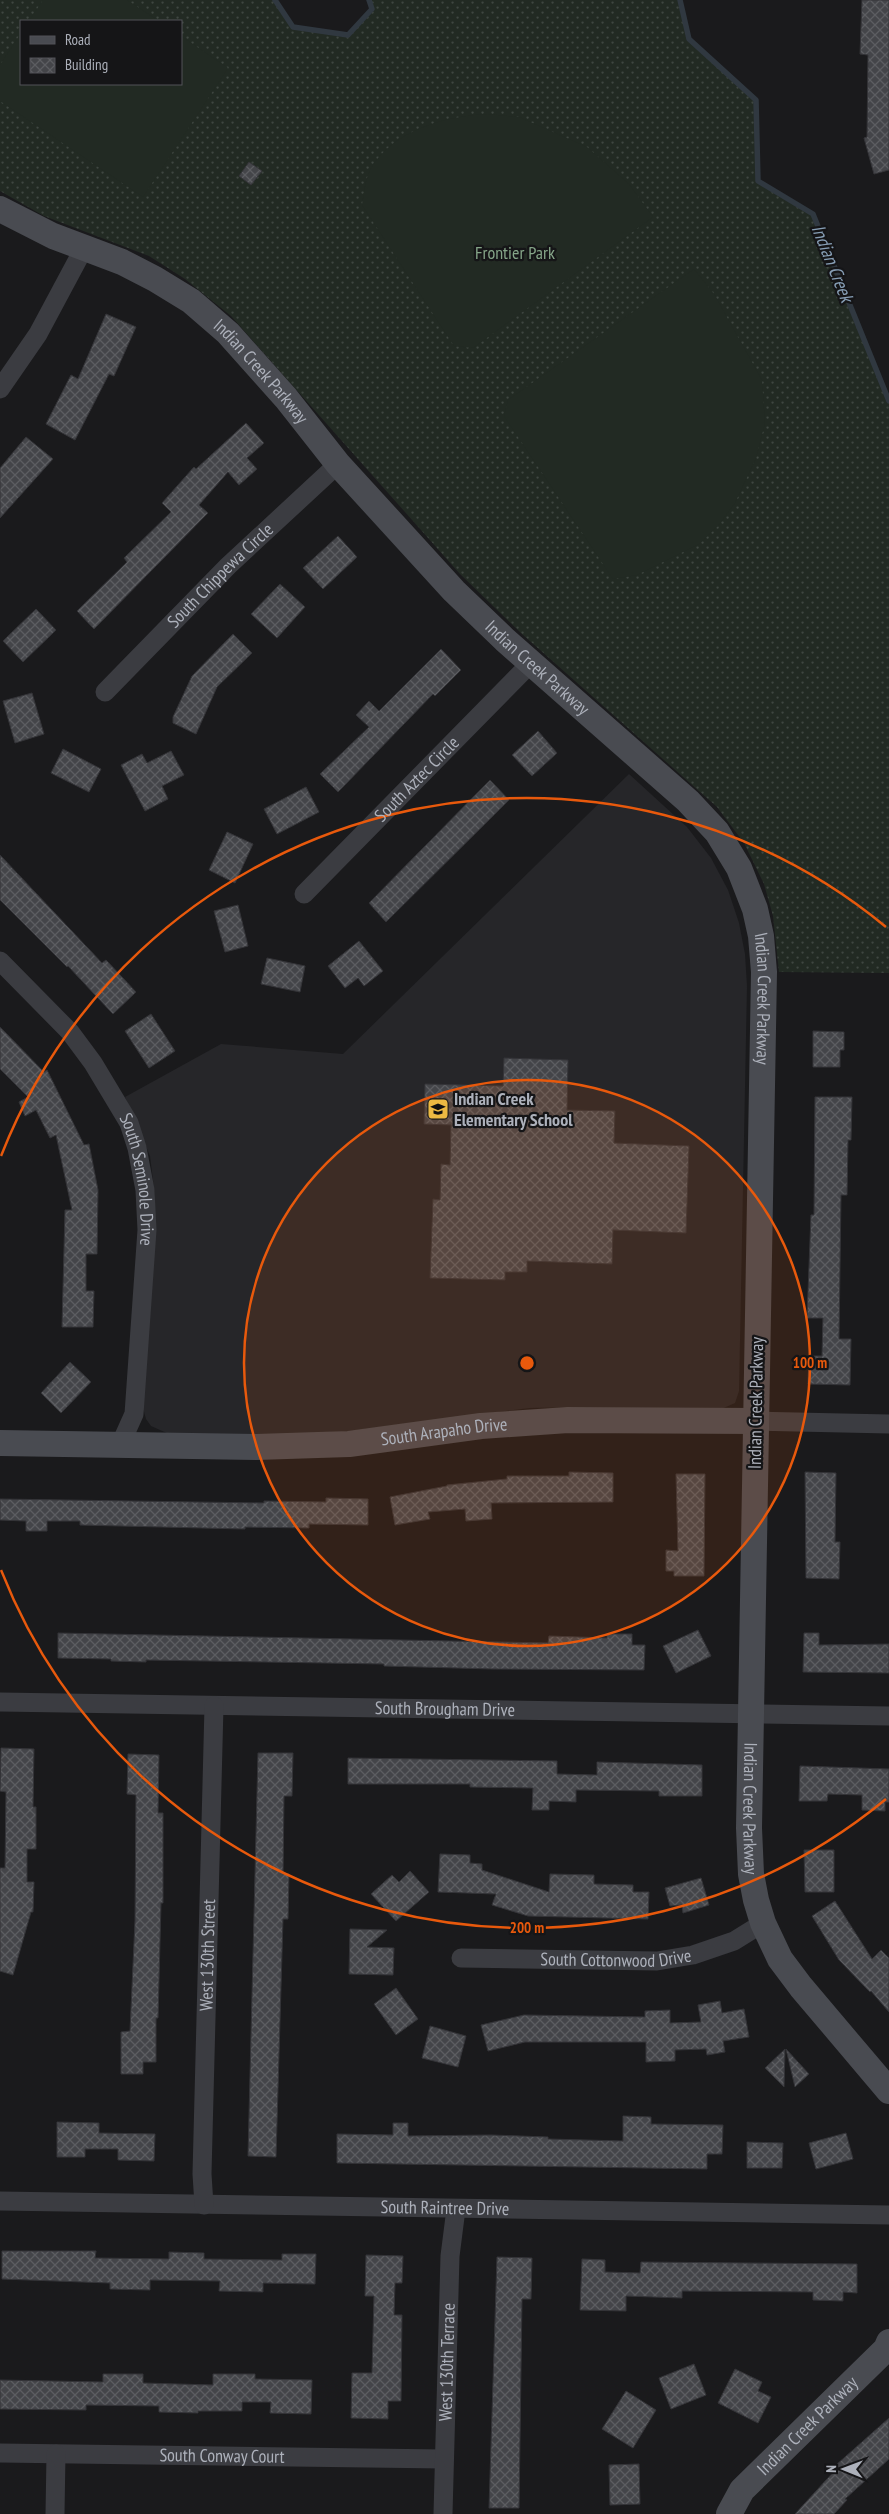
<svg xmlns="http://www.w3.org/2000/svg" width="889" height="2514" viewBox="0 0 889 2514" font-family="'PT Sans Narrow',sans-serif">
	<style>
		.built { fill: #262629 }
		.grass { fill: url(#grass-dots); fill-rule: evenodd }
		.garden { fill: #222a23 }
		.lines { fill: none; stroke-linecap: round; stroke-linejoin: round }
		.stream { stroke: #303840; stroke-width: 5.5 }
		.building { fill: url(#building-cross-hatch); stroke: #343438 }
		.street { stroke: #3b3c41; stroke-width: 19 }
		.secondary { stroke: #494b51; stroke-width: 26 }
		.ring { fill: none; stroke: #e8590c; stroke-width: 2.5 }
		.labels { text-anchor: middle; stroke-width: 4.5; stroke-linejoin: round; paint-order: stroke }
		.park-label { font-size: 18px; fill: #85a588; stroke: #151517 }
		.street-label { font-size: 18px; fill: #adb1bb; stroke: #151517 }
		.poi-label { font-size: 18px; font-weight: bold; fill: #adb1bb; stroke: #151517; text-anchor: start }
		.water-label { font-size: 19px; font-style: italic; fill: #869db4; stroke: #151517 }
		.centre { fill: #e8590c; stroke: #151517; stroke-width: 2.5 }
		.ring-label { font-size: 15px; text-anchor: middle; font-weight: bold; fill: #e8590c; stroke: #151517; stroke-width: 4.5; stroke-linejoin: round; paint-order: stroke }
	</style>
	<defs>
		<pattern id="grass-dots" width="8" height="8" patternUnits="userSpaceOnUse" patternTransform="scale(1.25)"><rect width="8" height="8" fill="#222a23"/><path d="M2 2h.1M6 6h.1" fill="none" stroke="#3f4641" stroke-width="1.8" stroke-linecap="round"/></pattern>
		<pattern id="building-cross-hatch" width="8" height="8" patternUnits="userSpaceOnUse" patternTransform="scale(1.25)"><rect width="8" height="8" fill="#444549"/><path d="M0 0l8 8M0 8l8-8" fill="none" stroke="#5c5d61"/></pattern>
	</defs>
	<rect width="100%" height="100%" fill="#1a1a1c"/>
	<path class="built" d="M629,774L687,827L711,858L728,890L739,923L745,954L747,986L739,1391L735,1403L717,1411L591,1407L530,1408L348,1431L295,1434H169L151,1426L146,1419L143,1408L155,1235V1196L150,1156L125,1097L221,1044L343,1054Z"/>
	<path class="grass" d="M0,0H275L293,27L348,35L372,9L369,0H680L689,39L756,100L758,181L813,214L889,401V973L779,972L773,916L764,884L744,843L717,807L522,634L460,574L231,316L185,279L149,256L44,216L0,191ZM21,21H181V84H21Z"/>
	<path class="garden" d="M43,0H127L159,21H29Z
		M21,33V84H181V36L228,68L143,197L0,101V65Z
		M488,114L519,117L587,147L629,184L653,217L473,348L454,346L362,205C364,194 365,180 370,170C392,130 446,116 488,114Z
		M694,269L714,294L762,380L765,423L756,458L735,503L718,526L699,544L637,575L613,579L504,416L508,400Z"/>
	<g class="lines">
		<path class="stream" d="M275,0L293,27L348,35L372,9L369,0
			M680,0L689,39L756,100L758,181L813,214L889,401"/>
	</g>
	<path class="building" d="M862,0H889V170L874,174L864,138L867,137L868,55L860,54Z
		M249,162L262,171L251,185L239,176Z
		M106,314L136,327L114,376L109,374L75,440L46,424L71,375L78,379Z
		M246,423L264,443L247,458L257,469L239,485L228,472L199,505L208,513L94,629L77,611L127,562L124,558L171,512L162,503L194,467L196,469Z
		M26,437L53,459L0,518V468Z
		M338,536L357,557L323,589L303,568Z
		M280,584L305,607L277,638L251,614Z
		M36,609L56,630L23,662L3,641Z
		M233,634L252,653L217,687L196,734L173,723V717L192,676Z
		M441,649L461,670L435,696L433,694L338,792L320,774L369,727L356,715L369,701L379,711Z
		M32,693L44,734L15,743L3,701Z
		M538,731L557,753L532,776L512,755Z
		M63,749L101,769L89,792L51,773Z
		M171,751L184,775L162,786L168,799L145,811L121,765L142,754L147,763Z
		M490,780L509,800L386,922L369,903Z
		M306,787L319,812L277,834L264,809Z
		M227,832L253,844L235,883L209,870Z
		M0,855L102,963L106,960L136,992L113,1014L68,966L67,967L0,900Z
		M238,905L248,946L225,952L214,911Z
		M359,941L383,971L364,986L358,978L345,988L328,966Z
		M267,958L305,966L300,992L261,984Z
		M151,1014L175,1051L149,1068L125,1031Z
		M0,1027L44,1072L47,1070L84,1145L89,1144L98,1190L97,1254H86V1291H94L93,1327H62L65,1210H72L56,1135L50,1138L36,1110L25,1116L19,1102L28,1097L0,1069Z
		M813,1031L844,1032V1050H840V1067H813Z
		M504,1058L568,1060L567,1110L615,1111L614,1143L689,1146L686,1233L613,1230L612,1264L527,1261V1272H505V1280L430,1278L433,1199L440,1200L441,1164L450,1165L451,1125L424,1124L425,1084L503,1086Z
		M815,1097H852L851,1140H848L847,1195H841L839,1339H851L850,1385L808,1384L809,1356H822L823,1318H807L811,1215H814Z
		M70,1362L91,1382L61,1413L41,1393Z
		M569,1472L613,1473V1502L491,1503L492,1519L466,1521L465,1509L428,1512L430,1519L395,1525L390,1497L447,1486V1485L507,1479V1476H569Z
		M805,1472L836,1473L835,1542H840L839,1579L806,1578Z
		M676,1474H705L704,1576H674V1571H666V1550L678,1551Z
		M326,1498L368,1499V1525L309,1524V1528L245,1527V1529L80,1525V1521H47V1531H26V1521L0,1520V1499L264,1503V1501L326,1502Z
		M698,1630L711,1656L676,1673L663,1646Z
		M58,1633L548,1643L549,1636L607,1638V1634H632V1645H645L644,1670L494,1669L384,1666V1664L146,1660V1662L111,1661V1659L58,1658Z
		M804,1633H819V1645L889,1644V1673L803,1672Z
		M1,1748L34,1749L33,1807H36V1849H27V1882H34L33,1912H31L13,1975L0,1971V1868H5L6,1792L0,1791Z
		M258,1753H293L292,1796H284L283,1874H289L288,1919H283L276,2157L248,2156Z
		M128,1754L159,1755L158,1813H163V1903H161L158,2018H156V2062H143V2074H121V2032L130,2031L135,1921L136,1795L127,1794Z
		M348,1758L557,1761V1774L597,1775V1762L702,1765V1796H659V1791L576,1790V1802L549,1801V1810H532L533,1788L470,1787V1784H348Z
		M800,1766L889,1769V1802H885V1811L862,1810V1795L828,1794L827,1801H799Z
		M804,1850H834V1892H805Z
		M440,1854L470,1855V1863L482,1864V1870L549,1892L550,1874L594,1875V1884L633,1885V1892H649L648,1919L528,1916L492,1905L496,1894L438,1892Z
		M410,1871L429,1892L396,1921L371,1894L392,1875L399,1882Z
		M701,1878L709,1905L683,1913L682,1905L670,1906L665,1888Z
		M835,1901L872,1959L881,1950L889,1958V2012L871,1991L870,1992L839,1960L812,1916Z
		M350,1929L387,1930L367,1947L394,1948L393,1975L349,1974Z
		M396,1988L418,2019L396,2035L374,2004Z
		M720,2001L722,2013L744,2009L749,2037L723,2041L725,2052L707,2055L706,2049L675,2050V2061L646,2062V2042H525L488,2051L481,2025L524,2015L645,2017V2011L670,2010V2023L701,2022L698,2005Z
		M430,2026L466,2036L458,2067L422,2058Z
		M785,2049L784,2087L765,2068Z
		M786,2049L809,2074L795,2087Z
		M623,2116L651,2117V2124L723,2125L722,2154H707V2169L337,2163V2134L393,2135V2123H408V2136L491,2135L548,2137V2139L623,2141Z
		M57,2122L99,2123V2133L155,2134L154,2161L118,2160V2149H85V2157H57Z
		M846,2133L853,2159L816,2169L809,2143Z
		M747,2142L783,2143L782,2168H747Z
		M2,2251H96L95,2258L169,2259V2252L204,2253V2259L282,2260V2254H316L315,2284L263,2283V2292L219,2291L220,2281L150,2280V2290L110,2289V2283L2,2279Z
		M366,2255L403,2256L402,2283H395L394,2315H402L401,2401H388V2419L351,2418L352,2373H372L374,2296H365Z
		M497,2257L532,2258L531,2299H522L519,2508H489Z
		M582,2259L605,2260V2272L640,2273L641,2262L857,2264V2293L843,2292V2301L813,2300V2292L682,2291V2298L626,2296V2311L580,2310Z
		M694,2364L706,2395L671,2409L659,2378Z
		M735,2369L762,2382L758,2391L771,2397L758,2423L718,2403Z
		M103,2374H143V2383L213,2385V2374H255V2379L312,2380L311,2414L270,2413L271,2402H242V2411H198V2413L159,2412V2406L86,2405V2410L0,2409V2380L103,2382Z
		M626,2391L656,2410L633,2448L602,2429Z
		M889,2418V2459L845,2499L847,2500L834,2514H795L838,2467L836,2465Z
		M639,2464L640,2504L610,2505L609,2465Z"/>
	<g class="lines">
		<g class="street">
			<path d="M0,389L38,334L84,248"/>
			<path id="s1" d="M105,692L228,566L338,464"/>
			<path id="s2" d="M304,894L531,663"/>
			<path id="s3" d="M0,961L70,1032L93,1063L129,1123L137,1148L145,1190L147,1230L134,1414L121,1443"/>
			<path d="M756,1421L889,1424"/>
			<path id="s4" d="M0,1702L889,1716"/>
			<path id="s5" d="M461,1958L657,1961L693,1955L734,1941L763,1923"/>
			<path id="s6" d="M0,2201L889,2215"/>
			<path id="s7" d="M204,2205L202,2174L214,1706"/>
			<path id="s8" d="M0,2453L444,2459"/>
			<path d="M55,2514L56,2454"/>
			<path id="s9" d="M443,2514L450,2256L456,2209"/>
		</g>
		<g class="secondary">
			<path id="s10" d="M0,209L53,236L122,262L155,279L191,301L228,333L286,398L338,464L454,591L505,640L688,801L717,832L739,868L755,909L761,936L764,972L749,1828L751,1874L756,1900L763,1923L780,1959L801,1987L889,2091"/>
			<path id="s11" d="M0,1443L256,1447L349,1444L481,1426L568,1420L756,1421"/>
			<path id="s12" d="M729,2514L742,2490L886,2349L889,2342"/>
		</g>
	</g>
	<circle cx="527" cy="1363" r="283" fill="#e8590c" fill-opacity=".12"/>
	<g class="ring">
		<circle cx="527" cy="1363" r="283"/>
		<path d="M886 1799A565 565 0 0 1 1 1570M1 1156A565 565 0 0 1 886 927"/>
	</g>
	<defs>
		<g id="school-square" transform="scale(1.125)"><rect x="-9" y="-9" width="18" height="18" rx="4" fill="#ecb942" stroke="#151517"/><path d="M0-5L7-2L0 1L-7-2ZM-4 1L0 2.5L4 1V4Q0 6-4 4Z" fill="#111"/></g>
	</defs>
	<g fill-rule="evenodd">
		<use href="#school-square" x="438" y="1109"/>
	</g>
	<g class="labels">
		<g class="park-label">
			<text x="515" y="259">Frontier Park</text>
		</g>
		<g class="street-label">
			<text dy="6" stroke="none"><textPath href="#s10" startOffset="312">Indian Creek Parkway</textPath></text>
			<text dy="6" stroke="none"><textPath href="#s1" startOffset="164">South Chippewa Circle</textPath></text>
			<text dy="6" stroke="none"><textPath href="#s10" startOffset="718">Indian Creek Parkway</textPath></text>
			<text dy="6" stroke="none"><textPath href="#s2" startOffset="161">South Aztec Circle</textPath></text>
			<text dy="6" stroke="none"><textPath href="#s10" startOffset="1138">Indian Creek Parkway</textPath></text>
			<text dy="6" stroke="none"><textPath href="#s3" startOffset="266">South Seminole Drive</textPath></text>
			<text transform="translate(756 1403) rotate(-89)" y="6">Indian Creek Parkway</text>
			<text dy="6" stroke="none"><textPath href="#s11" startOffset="445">South Arapaho Drive</textPath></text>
			<text dy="6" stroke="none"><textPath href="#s4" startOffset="445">South Brougham Drive</textPath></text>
			<text dy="6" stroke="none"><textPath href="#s10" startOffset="1948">Indian Creek Parkway</textPath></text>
			<text dy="6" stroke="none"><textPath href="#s7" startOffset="250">West 130th Street</textPath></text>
			<text dy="6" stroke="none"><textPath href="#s5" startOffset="155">South Cottonwood Drive</textPath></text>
			<text dy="6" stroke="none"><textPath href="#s6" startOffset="445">South Raintree Drive</textPath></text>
			<text dy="6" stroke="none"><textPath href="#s9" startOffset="152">West 130th Terrace</textPath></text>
			<text dy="6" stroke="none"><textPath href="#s12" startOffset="119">Indian Creek Parkway</textPath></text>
			<text dy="6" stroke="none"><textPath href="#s8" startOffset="222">South Conway Court</textPath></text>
		</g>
		<g class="poi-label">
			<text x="454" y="1105">Indian Creek<tspan x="454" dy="21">Elementary School</tspan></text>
		</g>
		<g class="water-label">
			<text transform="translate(833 263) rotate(68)" y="7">Indian Creek</text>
		</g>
	</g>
	<circle cx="527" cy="1363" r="8" class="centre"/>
	<g class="ring-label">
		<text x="810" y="1368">100 m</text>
		<text x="527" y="1933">200 m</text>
	</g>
	<rect x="20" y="20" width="162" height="65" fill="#151517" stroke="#525359"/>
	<rect x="30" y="36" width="25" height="8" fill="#494b51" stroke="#525359"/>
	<text x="65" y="45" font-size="15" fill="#adb1bb">Road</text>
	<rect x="30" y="58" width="25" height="15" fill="url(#building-cross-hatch)" stroke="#525359"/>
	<text x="65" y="70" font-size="15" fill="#adb1bb">Building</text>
	<g transform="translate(844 2469) rotate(271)" stroke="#151517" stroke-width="4" paint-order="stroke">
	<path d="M0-4L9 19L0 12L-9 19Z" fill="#adb1bb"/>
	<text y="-8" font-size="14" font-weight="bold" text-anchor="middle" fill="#adb1bb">N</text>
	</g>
</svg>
